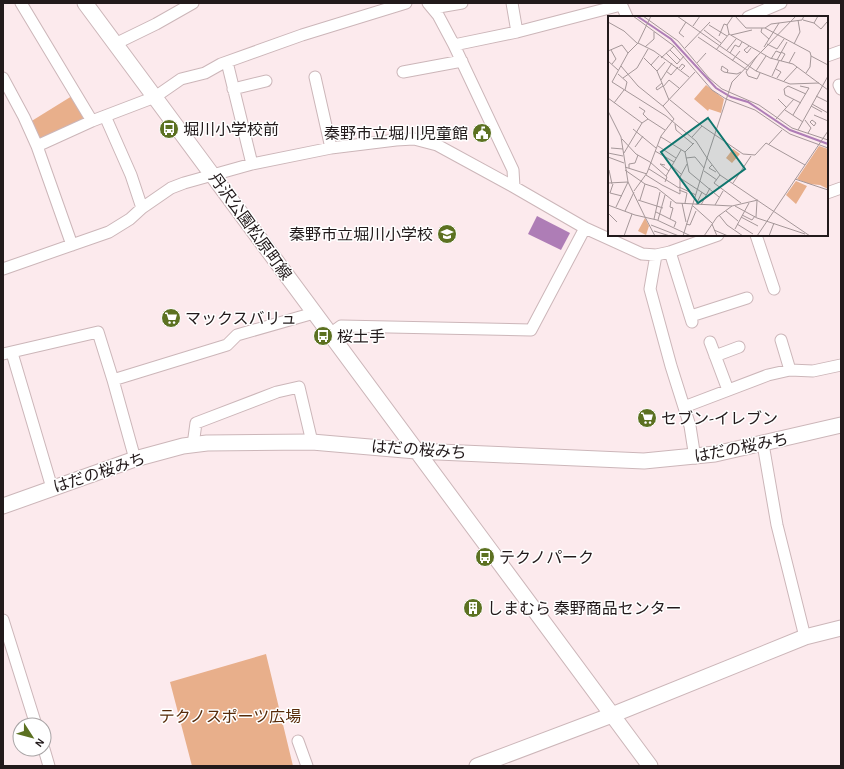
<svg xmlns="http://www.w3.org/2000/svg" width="844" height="769" viewBox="0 0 844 769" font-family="'Alegreya Sans','Noto Sans JP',sans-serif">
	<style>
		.green { fill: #e8af8b }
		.water { fill: #ae7db6 }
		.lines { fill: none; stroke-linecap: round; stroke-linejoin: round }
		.street-casing { stroke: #ccb6b9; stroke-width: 13 }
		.secondary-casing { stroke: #ccb6b9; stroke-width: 17 }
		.street { stroke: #fff; stroke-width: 11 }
		.secondary { stroke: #fff; stroke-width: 15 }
		.labels { text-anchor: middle; stroke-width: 3; stroke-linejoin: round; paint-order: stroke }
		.poi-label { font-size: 16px; fill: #221a1b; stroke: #fff; text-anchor: start }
		.street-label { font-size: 16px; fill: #221a1b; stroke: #fff }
		.park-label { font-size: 16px; fill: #572b09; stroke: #fff }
		.inset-river { fill: none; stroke: #ae7db6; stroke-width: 2 }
		.inset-road { fill: none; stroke: #a59799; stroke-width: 1 }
		.view { fill: #0f766e; fill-opacity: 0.15; stroke: #0f766e; stroke-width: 2 }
		.inset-edge { fill: none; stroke: #221a1b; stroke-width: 2 }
	</style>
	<rect width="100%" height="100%" fill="#fceaed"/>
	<path class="green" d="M72,96L85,118L84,122L42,141L37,139L30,122Z
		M266,654L293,766H192L170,682Z"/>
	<path class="water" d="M537,216L570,233L561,250L528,234Z"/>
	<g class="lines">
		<g class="street-casing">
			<path id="street" d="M21,3L92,121
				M428,3L438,15L454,45L513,170L514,187
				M512,3L517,32
				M433,8L462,3
				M748,17L781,3
				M115,44L156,24L193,3
				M454,45L517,32L617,6H622L627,17
				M827,56L841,51
				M227,62L252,164
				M403,72L462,61
				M315,77L331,148
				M3,78L24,117L37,146L72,245
				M839,85L841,89
				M233,89L266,81
				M105,116L131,175L142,208
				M37,146L92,121L155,97L181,79L205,73L221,64L302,35L406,3
				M827,193L841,188
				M756,235L774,289
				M670,252L692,322
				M656,255L650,289L671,366L690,426L695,458
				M3,269L109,232L130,219L142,208L171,188L184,183L252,164L331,148L396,140L414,139L437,145L514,187L585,228L642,254L656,255L670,252L718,235
				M691,316L747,298
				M330,334L341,326L531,330L585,228
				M781,340L790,370
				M710,342L728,390
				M12,353L52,488
				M3,354L98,332L113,380L135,459
				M715,356L739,347
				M113,380L227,345L237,335L314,313
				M684,407L768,375L790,370L813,371L841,365
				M763,444L777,525L805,637
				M193,445L196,423L277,392L299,387L312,442
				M3,620L36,725
				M298,741L307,766
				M44,749L49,766"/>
		</g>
		<g class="secondary-casing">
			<path id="secondary" d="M85,3L650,766
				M3,506L135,459L183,446L207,443L312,442L416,451L644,461L715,454L841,425
				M477,766L612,715L805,637L841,628"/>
		</g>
		<use href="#street" class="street"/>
		<use href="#secondary" class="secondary"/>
	</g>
	<defs>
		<g id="bus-disc" transform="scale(1)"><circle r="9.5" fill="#5c7121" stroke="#fff"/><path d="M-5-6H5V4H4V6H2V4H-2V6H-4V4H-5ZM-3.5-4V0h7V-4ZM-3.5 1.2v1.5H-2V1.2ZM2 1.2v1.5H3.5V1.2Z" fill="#fff"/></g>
		<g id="civic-disc" transform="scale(1)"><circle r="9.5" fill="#5c7121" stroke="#fff"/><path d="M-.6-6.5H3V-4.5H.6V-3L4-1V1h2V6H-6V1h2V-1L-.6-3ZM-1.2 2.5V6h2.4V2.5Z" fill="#fff"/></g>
		<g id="school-disc" transform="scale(1)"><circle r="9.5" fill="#5c7121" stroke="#fff"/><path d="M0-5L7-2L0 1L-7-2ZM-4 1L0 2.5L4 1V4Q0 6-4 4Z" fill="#fff"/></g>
		<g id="supermarket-disc" transform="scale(1)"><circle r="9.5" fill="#5c7121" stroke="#fff"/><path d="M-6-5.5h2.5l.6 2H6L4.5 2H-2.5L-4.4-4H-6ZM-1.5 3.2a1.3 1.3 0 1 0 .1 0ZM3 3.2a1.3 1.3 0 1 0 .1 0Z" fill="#fff"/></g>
		<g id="building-disc" transform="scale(1)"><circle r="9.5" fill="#5c7121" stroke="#fff"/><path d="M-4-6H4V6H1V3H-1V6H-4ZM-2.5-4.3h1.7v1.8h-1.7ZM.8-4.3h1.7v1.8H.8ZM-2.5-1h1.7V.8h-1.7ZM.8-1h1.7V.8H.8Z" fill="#fff"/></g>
	</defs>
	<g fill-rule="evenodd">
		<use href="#bus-disc" x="169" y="129"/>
		<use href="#civic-disc" x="482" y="133"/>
		<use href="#school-disc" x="447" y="234"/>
		<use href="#supermarket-disc" x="171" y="318"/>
		<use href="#bus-disc" x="323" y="336"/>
		<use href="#supermarket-disc" x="647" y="418"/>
		<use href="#bus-disc" x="485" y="557"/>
		<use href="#building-disc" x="473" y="608"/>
	</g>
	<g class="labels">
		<g class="poi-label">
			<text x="183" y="135">堀川小学校前</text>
			<text x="468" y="139" text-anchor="end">秦野市立堀川児童館</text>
			<text x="433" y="240" text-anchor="end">秦野市立堀川小学校</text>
			<text x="185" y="324">マックスバリュ</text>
			<text x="337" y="342">桜土手</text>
			<text x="661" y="424">セブン-イレブン</text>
			<text x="499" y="563">テクノパーク</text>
			<text x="487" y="614">しまむら 秦野商品センター</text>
		</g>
		<g class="street-label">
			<text transform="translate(251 226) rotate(54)" y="6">丹沢公園松原町線</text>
			<text transform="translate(741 447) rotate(-11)" y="6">はだの桜みち</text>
			<text transform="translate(419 449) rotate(4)" y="6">はだの桜みち</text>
			<text transform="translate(99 472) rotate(-18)" y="6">はだの桜みち</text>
		</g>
		<g class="park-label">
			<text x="230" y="722">テクノスポーツ広場</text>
		</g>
	</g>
	<g transform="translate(608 16)">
		<rect width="220" height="220" fill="#fceaed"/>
		<path d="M98,69L116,83L113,97L101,93L100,95L86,83ZM211,130L220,133V173L212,169L201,168L189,163ZM125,133L132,138L124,147L118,142ZM188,165L199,170L188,188L178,179ZM37,202L41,210L38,219L30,215Z" fill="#e8af8b"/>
		<path class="inset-river" d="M29,0L63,23L108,72L123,81L140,86L182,114L220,128"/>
		<path class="inset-road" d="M25,0L66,30L104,74L118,83L147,94L182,118L220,132M35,0L70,25L101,62L114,73L151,89L184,112L220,124M43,0L30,27L20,37L4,66L58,100L88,125L99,142L75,220M69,0L148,55L182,68L211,67M127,0L138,12H157L202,36L203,40L220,49M188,0L124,66L99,142L112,159L202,220M195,4L206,7L210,0M0,6L16,15L30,28M206,7L213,13L219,6M101,9L119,20M85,10L92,0M154,12L153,16L161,23M157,12L163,8L194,4L196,0M96,14L113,27M121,18L162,42L185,48L220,74M123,19L144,14M111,20L116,8L119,9M76,21L71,17L78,6M90,21L139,54M30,27L46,35L81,61M159,28L169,33L176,23M186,28L192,16L190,4M141,30L136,34L139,37L143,32M37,31L46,23V16M156,31L171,7M77,32L102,6M3,34L8,43L4,48M62,34L72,44M108,34L121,18L119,9L125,0M119,34L128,23M0,35L14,29L20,37M173,36L177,38L173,45M58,37L69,48L76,40M122,37L127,29L131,31L134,26M149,40L138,56L140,60L149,63L152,57M36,42L49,55L61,84M53,42L66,30M163,43L168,35L173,37M169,44L179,26M0,45L10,54M124,45L132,35M89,47L98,37M181,47L187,36M43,49L51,40M13,50L30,70L56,91L66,103L53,120L39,157L26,175M71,52L74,48L77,50L73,54M168,53L173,56L169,62M49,55L57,46M58,55L63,59L70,51M148,55L158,40M119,57L120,54L114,50L113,54L116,56L121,57L129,58L133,56M198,57L202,51L203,40M10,58L19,66L17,74M164,60L171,45M15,62L29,52L40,33M53,64L64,47M176,65L189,51M54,67L48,72L49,74L55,70M55,71L61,64L71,72M208,80L220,86M0,82L34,107M170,83L179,92M62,84L94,110L135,138L147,139L158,127L197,149M6,87L16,74M193,87L177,79L176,73L180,70L198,78M204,88L220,97M55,90L87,56M203,90L214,96M31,91L37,95L35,98L40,103M177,94L195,106M0,95L13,121L20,166L37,201M185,99L201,72L192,70M206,99L220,105M168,103L186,83M197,104L203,112L200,117M204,104L208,107L206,110L202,106ZM67,108L68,114L85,128M25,113L48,132M190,114L220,60M53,121L77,136L81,156L111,181M84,121L94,110M14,123L28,138L42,146M161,128L174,114M50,130L68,142M27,131L35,120M3,132L15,133M47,135L66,146M77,136L86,127M0,137L15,140M16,137L34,107L40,103L57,114M0,141L16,147M78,142L87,141L96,152M42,146L59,161L57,166M57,149L52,148L61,155M104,149L101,152L108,156M64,150L73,158M17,151L39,158M21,152V148L27,147L30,139M41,153L71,172M1,154L4,168M17,154L37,168L49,172L68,187L124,190L150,184M96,155L109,164M38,159L54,169M112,159L106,167L133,187M58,160L73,134M72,162L98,179M187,163L220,174M0,167L20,166L8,191M125,167L143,140M5,168L2,177L14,180M54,169L72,178V161L79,148M71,171L88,179M71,174L79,177L77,187M30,184L55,192M32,184L37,168M74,187L78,206M0,189L27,199L49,204L83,220M88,189L94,176M93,189L102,172M107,189L115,175M85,190L104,207M127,190L149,202L197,218M17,195L26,176M118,195L130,205M48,196L68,206L66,211M0,197L9,206M111,199L119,209L135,220M134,199L144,204L147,200M37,201L47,220M133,201L150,210M148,201L149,185M46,203L52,176M62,203L65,192L62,191L63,185M50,204L57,179M78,208L82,209L88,195M104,208L109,220M129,208L145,218M43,209L71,220M127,213L141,187M106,214L120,220M46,215L62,220M16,220L24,198M96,220L109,201L124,190M149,220L220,115M161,220L166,207"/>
		<path class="view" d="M100,102L137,153L90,187L53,136Z"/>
		<rect width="220" height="220" class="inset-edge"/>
	</g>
	<rect width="844" height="769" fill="none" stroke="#221a1b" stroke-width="8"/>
	<g transform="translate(32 737) rotate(126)"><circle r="19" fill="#ffffff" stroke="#a7a3a4"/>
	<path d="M0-3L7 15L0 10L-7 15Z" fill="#5c7121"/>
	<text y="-6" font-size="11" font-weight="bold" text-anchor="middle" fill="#221a1b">N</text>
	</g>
</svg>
